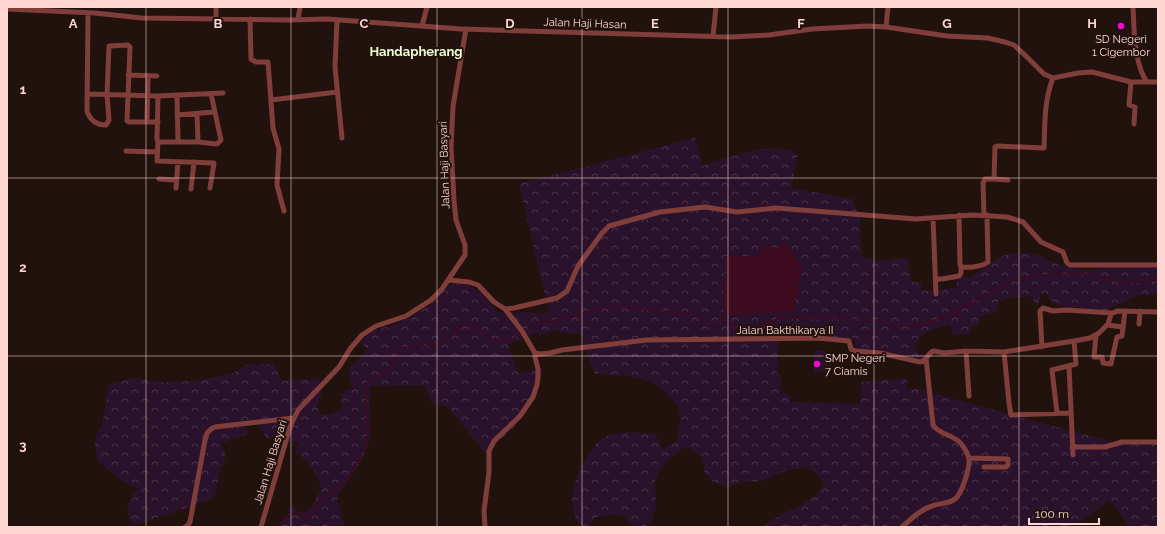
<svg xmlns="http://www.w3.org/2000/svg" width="1165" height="534" viewBox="0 0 1165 534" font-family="Raleway,sans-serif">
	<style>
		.green { fill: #2b122c }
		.forest { fill: url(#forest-crowns); fill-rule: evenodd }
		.water { fill: #3f0b1e }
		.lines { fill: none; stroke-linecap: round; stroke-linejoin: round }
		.stream { stroke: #3f0b1e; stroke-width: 1.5 }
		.street { stroke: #803e3b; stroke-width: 5 }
		.grid { fill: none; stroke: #fed6d1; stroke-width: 1; stroke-opacity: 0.55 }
		.poi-dot { fill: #f308da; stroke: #22120e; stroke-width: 1.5 }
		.labels { text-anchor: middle; stroke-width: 4; stroke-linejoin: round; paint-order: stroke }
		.street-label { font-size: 11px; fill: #fed6d1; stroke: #22120e }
		.poi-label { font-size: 11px; fill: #fed6d1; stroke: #22120e }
		.quarter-label { font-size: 13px; font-weight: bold; fill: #eefed3; stroke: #22120e }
		.grid-label { font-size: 13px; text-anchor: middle; font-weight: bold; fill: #fed6d1; stroke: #22120e; stroke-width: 4; stroke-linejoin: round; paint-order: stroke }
	</style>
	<defs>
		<pattern id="forest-crowns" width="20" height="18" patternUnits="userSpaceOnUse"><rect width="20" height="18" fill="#2b122c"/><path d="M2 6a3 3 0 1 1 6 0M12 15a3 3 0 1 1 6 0" fill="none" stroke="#4b344a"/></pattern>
	</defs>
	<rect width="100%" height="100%" fill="#22120e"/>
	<path class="green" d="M815,350L828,351L827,373L814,372Z"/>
	<path class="forest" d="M695,138L702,166C721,160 761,146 780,149C786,150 793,153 798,154L791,188L852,199L860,219L861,257L876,261L907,258L912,282L921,283L922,291L956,288L958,279L963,276L970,278C982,269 995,257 1010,254C1019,252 1032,253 1040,256C1045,258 1050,261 1054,263C1069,268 1088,273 1103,268L1158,267V294L1139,295L1104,311L1059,305L1052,302L1046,293L1041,294L1039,303L1034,304L1033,296L1008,298L997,302L998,312L979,316V325L970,327V334L952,335L951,325C936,327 929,330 917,340L916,351L918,354H926L921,359L885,351L856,349L854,338H778L777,374H781L780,393L790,394V402L860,404L861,382L907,378V389H917L1112,442L1158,443V527H1129L1110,500L1072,527H764C772,518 783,514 794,509C806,504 816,495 825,486C814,462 796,466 775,475C771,477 766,480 761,481C745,483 743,478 728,488L712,481L705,473L702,458L694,451L685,446C675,455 663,463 657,475C654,480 655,484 655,490C657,504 656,516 645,527C629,527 628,516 617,515C610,514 602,517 595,517L587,527C581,526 578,524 576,518C566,496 577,473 589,454C593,449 597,441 603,438C618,429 638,433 655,434L662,449L676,442C678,433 682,420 679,411C678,406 672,400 669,396C648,373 623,375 595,374L586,350L583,336C573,331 564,335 555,330L539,335L538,332L508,345L518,373L542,368C540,377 539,388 535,398C526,418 503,439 485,453L448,407L431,402L425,385L370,386V439L367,448L358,467L339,493L337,501L344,521L342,527H276L280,524V522L289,513L288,511L294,507L297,511L305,513C313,508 316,496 322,489C315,471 311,463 295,452L299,443L277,439L274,436L268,440L254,419L244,421L248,434L221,443L226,456L221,468L214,498L133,526C124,508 127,503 139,488L134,487L119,479L98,461L95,443L96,437L102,426L109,385L133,378L144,379L161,382L195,381L234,373L246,365L273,364L282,381L320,379L321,396L316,406L321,415C330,415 336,414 342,406L341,395L352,388C349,380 348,375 350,367L368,349L361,343L368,334L378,329L393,325L414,315L436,299L449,286L456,283L468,285L483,294L497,312L549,313L519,184ZM784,242L794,312L726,256H760L781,248Z"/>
	<path class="water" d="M784,242L802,268L794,312L723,314L726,256H760L761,247L780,248Z"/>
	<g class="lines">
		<path class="stream" d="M525,332L534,324L549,322L594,310L612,307L649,309L690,314L700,318L708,327L714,325L721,318H725L728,323L740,330L754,328L780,318L878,320L892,325L912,327L928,323L954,313L1007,283L1033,275L1085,274L1122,283L1158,281
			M279,527C283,522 291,512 298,512C301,513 305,515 307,517L313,514L316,505L345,481L351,474L364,450L367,442L368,431L366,390L368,381L388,371L392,366L401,348C414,343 427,349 440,344C452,339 454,327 467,323L482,330L494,341L510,340L522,334"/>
		<path class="street" d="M1133,7C1134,29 1134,64 1147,82
			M7,9L95,13L142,18L288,20L327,19L461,29L731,37L769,35L812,29L868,26L886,27L947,36L988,38L1005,42L1014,45L1028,58L1044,74L1053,78L1078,73L1092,72L1131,82H1158
			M88,14L87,111C90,120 96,125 106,125L109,120L107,95L109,46L128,45L130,47L127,121L129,122H158
			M216,19V7
			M250,19L251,59L256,62H268L273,128L279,149L277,185L284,211
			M298,19L300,7
			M337,20L335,67L342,138
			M422,26L427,7
			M886,27L888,7
			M713,36L716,7
			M128,75L157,76
			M1131,82L1129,105L1135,107L1134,124
			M88,94L158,96
			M211,94L221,140L217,144L198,142H158L157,139L158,96L223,93
			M177,95L178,141
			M271,100L337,92
			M197,114L198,142
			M177,115L214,112
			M147,122L148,76
			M158,142L157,161L214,163L210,188
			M126,151L157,152
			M159,179L176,180
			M1008,180L994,179L995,147L997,146L1044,148C1045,123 1044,101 1053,78
			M176,188L178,162
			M191,189L194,162
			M959,215L960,264L961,267C969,268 981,267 988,262L987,215
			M984,215L983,183L985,179H994
			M933,218L936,294
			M936,279C941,280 952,277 959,276L961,273V267
			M448,280L469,282L478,285L494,302L505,309L514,308L557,298L567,291L578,266L602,233L609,226L660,212L705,207L737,212L776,208L916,219L973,215L1007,217L1023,222L1041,242L1063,252L1067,263L1070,265H1158
			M505,309L522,331L535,353L540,354L550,353L562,350L647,340L818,338L849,341L851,349L855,351L880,353L920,362C927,361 927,353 934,351L944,353L966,351L1004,352L1074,341L1090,338L1099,333L1108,324L1111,314L1117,311L1158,312
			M1139,324L1140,311
			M1107,325L1123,327
			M1096,335L1094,357H1102L1103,363L1111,364L1117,337L1122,336L1125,311
			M1042,347L1040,311L1043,308L1053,311L1067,310L1112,313
			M966,351L969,396
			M1004,352L1009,403L1011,415L1070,413
			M1069,366L1073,455
			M1057,413L1052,370L1076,364L1074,341
			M1072,447H1105L1122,442H1158
			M969,458L1008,459V465L1006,467H984
			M185,527L188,525L190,522L205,440L207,433L211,429L215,427L293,418
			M261,527L290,427L298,410L339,367L350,349L362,335L376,326L406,316L431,300L442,289L465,255V245L456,220L454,200L451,147L453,106L466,29
			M485,527L484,511L489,472V451L494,441L520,416L533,397L537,385L538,377V369L535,357V353
			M902,527C912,518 921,509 935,505C941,503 949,504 955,499C962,494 970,467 969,459C968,454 965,449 962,445C955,434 940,436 933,425L926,358"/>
	</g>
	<path class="grid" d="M146,7V527M291,7V527M437,7V527M582,7V527M728,7V527M874,7V527M1019,7V527M7,178H1158M7,356H1158"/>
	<g class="poi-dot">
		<circle cx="1121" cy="26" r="4"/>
		<circle cx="817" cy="364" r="4"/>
	</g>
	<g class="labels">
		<g class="street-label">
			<text transform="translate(585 23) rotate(2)" y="4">Jalan Haji Hasan</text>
			<text transform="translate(444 165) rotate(-92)" y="4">Jalan Haji Basyari</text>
			<text x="785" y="334">Jalan Bakthikarya II</text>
			<text transform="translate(270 462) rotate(-73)" y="4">Jalan Haji Basyari</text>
		</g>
		<g class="poi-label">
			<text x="1121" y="43">SD Negeri<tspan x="1121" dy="13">1 Cigembor</tspan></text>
			<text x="825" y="362" text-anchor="start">SMP Negeri<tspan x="825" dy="13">7 Ciamis</tspan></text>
		</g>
		<g class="quarter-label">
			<text x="416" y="56">Handapherang</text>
		</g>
	</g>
	<g class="grid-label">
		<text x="73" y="28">A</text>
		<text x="218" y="28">B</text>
		<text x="364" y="28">C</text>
		<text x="510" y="28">D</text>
		<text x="655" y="28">E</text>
		<text x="801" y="28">F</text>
		<text x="947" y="28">G</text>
		<text x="1092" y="28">H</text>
		<text x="23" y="94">1</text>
		<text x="23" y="272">2</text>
		<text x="23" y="450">3</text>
	</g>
	<rect width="1165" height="534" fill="none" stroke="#fed6d1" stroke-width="16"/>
	<path d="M1029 518v6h70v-6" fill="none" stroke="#fed6d1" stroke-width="2"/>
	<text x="1035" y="518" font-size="12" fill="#fed6d1" stroke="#22120e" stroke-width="3" paint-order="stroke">100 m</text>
</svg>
